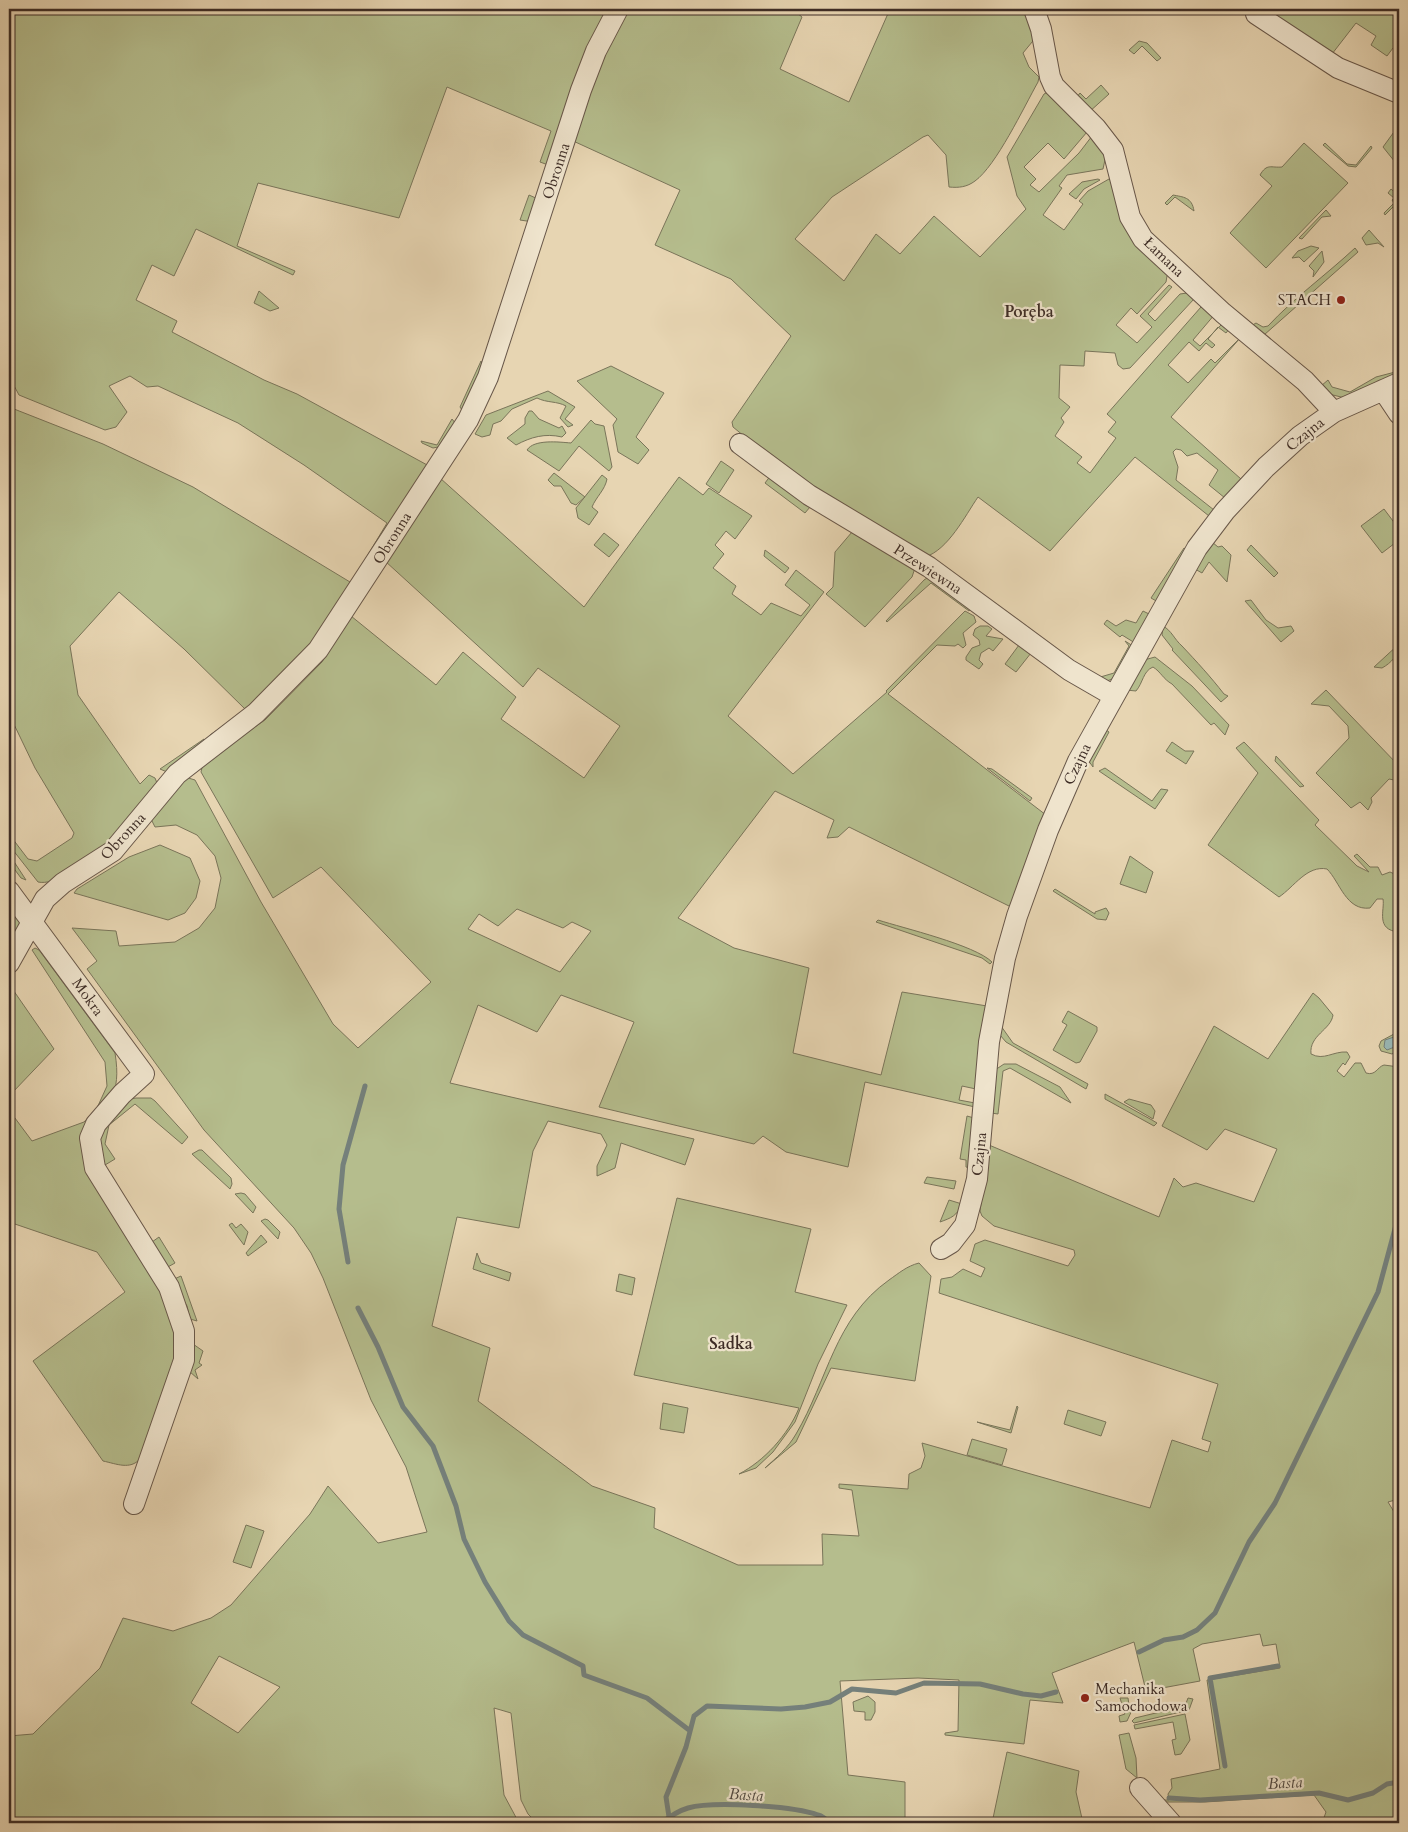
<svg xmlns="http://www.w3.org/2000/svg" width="1408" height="1832" viewBox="0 0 1408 1832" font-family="Cardo,serif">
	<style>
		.green { fill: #b5bd8d; stroke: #7a755a; fill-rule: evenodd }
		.water { fill: #99b7b4; stroke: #75807b }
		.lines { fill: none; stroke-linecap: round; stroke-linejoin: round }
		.stream { stroke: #75807b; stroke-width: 5 }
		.street-casing { stroke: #685749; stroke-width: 22 }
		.street { stroke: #efe4cd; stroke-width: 20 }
		.poi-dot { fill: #8f2418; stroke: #efe4cd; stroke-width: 2 }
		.labels { text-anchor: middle; stroke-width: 4.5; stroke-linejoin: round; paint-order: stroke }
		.street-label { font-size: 15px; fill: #3e2d26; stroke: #efe4cd }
		.poi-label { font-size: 15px; fill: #3e2d26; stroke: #efe4cd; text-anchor: end }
		.neighbourhood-label { font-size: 16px; font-weight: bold; fill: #3e2d26; stroke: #efe4cd }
		.water-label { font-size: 16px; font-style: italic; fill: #504942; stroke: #efe4cd }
	</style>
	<rect width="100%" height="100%" fill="#e7d5b2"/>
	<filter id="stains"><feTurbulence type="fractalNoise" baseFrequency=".004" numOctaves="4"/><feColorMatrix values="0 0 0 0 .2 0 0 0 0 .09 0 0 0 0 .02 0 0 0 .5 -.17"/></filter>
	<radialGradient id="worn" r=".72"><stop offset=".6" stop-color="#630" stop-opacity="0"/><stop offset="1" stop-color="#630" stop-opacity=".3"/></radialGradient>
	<path class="green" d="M9,9H612L551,166L540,162L551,131L447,87L399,218L258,183L237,246L295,271L293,275L196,229L174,276L152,265L136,300L177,321L172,332L264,380L297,394L429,466L360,568L387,523L304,465L238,423L158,386L147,387L130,376L109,386L127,412L116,427L105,430L19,395L11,380L9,338Z
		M627,9H792L802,17L780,69L849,102L890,9H1025L1037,36L1023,53L1029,67L1039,77L1038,82C1024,107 996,166 975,181C967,187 959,188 949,187L946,155L928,135L923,137L832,197L795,239L844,281L876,234L900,254L934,216L980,257L1026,209L1017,196L1007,157L1044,94L1048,92L1087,132L1064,159L1048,143L1024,167L1036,179L1030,185L1039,192L1079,153L1092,136L1106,155L1103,169L1067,175L1059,186L1062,188L1043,215L1064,230L1083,204L1079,201L1088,191L1109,179L1113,181L1171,273L1167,276L1166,282L1137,314L1131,308L1116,325L1137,343L1152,327L1140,316L1169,285L1172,287L1148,314L1155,321L1180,294L1187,293L1194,299L1130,368L1123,369L1118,365L1115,353L1085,351L1084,366L1060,365L1059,398L1070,407L1061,418L1064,422L1055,436L1082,457L1077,463L1090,473L1116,438L1108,432L1116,422L1107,414L1201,307L1215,314L1193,340L1200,346L1224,322L1230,328L1226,333L1218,327L1208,339L1215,345L1212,348L1206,343L1199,351L1189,342L1168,365L1188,383L1211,359L1215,363L1241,337L1171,417L1241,479L1225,498L1209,485L1218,470L1197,453L1187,456L1181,450L1176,449L1173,452L1178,467L1176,480L1214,510L1209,516L1135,457L1050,551L978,497C965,516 948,550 925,557L808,489L733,427L732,422L791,336L731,279L655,245L680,190L571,140L587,90Z
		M1262,9H1358L1361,11L1363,9H1399V51L1393,48L1387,56L1371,45L1376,36L1356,23L1332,54Z
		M1139,41L1147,43L1161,58L1157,61L1142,46L1134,54L1129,50Z
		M1056,76L1076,98L1080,93L1086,99L1101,85L1109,94L1088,113L1065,92Z
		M1399,125V167L1383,147Z
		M1304,143L1348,183L1266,268L1230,233L1272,186L1260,175C1267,163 1271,168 1282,167Z
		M1325,143L1347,164L1356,165L1371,146L1372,148L1356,167L1348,166L1323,145Z
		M1098,179L1100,180L1084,189L1076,199L1069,194L1082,182Z
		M1391,189L1399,196V201L1385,215L1384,213L1394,203L1392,200L1394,198L1388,193Z
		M529,195L538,199L533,222L520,220Z
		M1173,195C1183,197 1192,197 1194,211L1175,197L1167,205L1165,203Z
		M1326,210L1331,216L1322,217L1302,239L1299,238Z
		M1369,230L1384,247L1378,243L1366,245L1362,238Z
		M1311,246L1319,248L1304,262L1299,257L1292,258L1298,251Z
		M1355,248L1358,252L1264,335L1251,326L1256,323L1263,327L1268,326C1295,297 1326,275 1355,248Z
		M1322,251L1324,262L1313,277L1314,271L1309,266Z
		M259,291L279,308L270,311L254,303Z
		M481,361L484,369L462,410L460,407Z
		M611,366L664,393L636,437L649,450L638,464L618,452L613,425L617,419L577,381Z
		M1399,371V375L1345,398L1329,394L1321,386L1328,380L1332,387L1350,392L1376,377Z
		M548,391L575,407L565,419L573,425L568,427L560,418L566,406C557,401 547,403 537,398L512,409L501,421L493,424L490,435L482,437L475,434L486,415Z
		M9,407L103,444L193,487L350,582C351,593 341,603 335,612C312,647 251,726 212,738L210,735L246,710L184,649L119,592L70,646L78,695L140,784L149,775L155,778L157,783C144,811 71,889 38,882L9,845V834L28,859L37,861L72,838L74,833L35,768L9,714Z
		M529,411H532L539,419L559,428L562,426L566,433L562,437C545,433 531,437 516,445L507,438L525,424V418Z
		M452,419L456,424L443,446L433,448L422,443L421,441L437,445Z
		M591,420L595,424L604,426L612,467L609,471L579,446L559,471L527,450C534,439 559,442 571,443Z
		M721,461L734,470L719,493L706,484Z
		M554,473L585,497L576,505L571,503L561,486H554L548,480Z
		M602,475L607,479C605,490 596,497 592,507L598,512L589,525L578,518L576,508Z
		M771,475L810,507L805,513L765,483Z
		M679,477L703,495L709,488L752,516L735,539L726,531L715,545L724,554L713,568L736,586L732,594L761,615L771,603L801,616L810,605L785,585L796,570L824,592L728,716L793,774L887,692L886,691L965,611L974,616L976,622L963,633L966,645L963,648L958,644L955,646L937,645L888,694L1046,815L1011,907L849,827L838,837L827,838L834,820L775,791L678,918L734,948L809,968L793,1053L881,1075L902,992L987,1006L976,1089L962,1086L959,1100L975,1103V1107L865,1082L848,1167L786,1152L763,1136L754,1144L599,1107L634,1022L561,995L537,1032L478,1005L450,1083L694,1139L685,1165L621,1143L615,1168L597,1176V1166L607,1145L601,1134L548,1121L533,1151L519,1228L457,1217L432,1326L490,1348L478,1401L592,1486L655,1508L654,1528L738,1565H823L822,1534L859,1536L852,1490L839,1488V1484L908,1489L909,1474L921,1468L925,1456L922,1443L1150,1508L1172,1440L1208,1452L1211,1442L1202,1439L1218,1384L939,1293L941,1279L952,1277L963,1269L981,1277L985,1268L970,1261L975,1244L985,1240L1068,1266L1075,1255L1074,1250L994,1226L982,1216L980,1211L989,1145L1159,1217L1174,1178L1183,1187L1196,1183L1254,1202L1277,1149L1225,1129L1207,1150L1162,1126L1214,1026L1268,1059L1313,993L1319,998L1333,1015C1331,1030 1309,1035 1311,1054C1324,1061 1333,1051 1347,1052L1350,1057L1345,1065L1343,1063L1337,1071L1344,1077L1355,1063H1361L1366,1073C1376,1076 1377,1067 1384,1065L1399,1067V1499L1388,1502L1399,1520V1823H1322L1326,1812L1314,1795L1205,1802H1164L1162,1800H1169L1168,1794L1172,1788L1171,1779L1220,1769L1207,1680L1280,1668L1276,1644L1263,1646L1260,1634L1202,1644L1193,1649L1200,1681L1146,1691L1134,1642L1052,1673L1063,1703L1030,1700L1024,1744L945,1735V1733L958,1731L959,1680L918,1678L840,1681L848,1775L905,1782V1823H537L528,1814L521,1800L511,1713L494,1708L504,1795L519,1823H9V1736L33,1734L100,1668L123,1618L173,1631L211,1618L231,1605L310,1514L328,1486L378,1543L427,1532L406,1467L371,1400L323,1278L311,1253L294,1228L204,1130L87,969L97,961L72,928L116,931L119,946L175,942L199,928L215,908L221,878L215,856L197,835L176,825L155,827L151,819L185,777L195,780L261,902L333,1024L358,1048L431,982L321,867L273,898L201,772L203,763L265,720L322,662L351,616L436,685L463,652L516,697L501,719L584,778L620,726L538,668L523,687L385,561L440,478L584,607ZM517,909L563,928L572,922L591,931L560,972L468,929L479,914L498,926ZM219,1656L280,1687L238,1733L191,1703Z
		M1384,509L1399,529V540L1382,553L1361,526Z
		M852,532L915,568L912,577L865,627L826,594L833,587L835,552Z
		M604,533L619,545L609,557L594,545Z
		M1212,542L1218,547L1222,546L1231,555L1227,582L1209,562L1202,573L1195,569Z
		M1251,545L1278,573L1274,577L1247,550Z
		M1184,548L1187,550L1158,602L1151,598Z
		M765,550L789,568L785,573L764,556Z
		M930,576L972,607L969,611L931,583L887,622L886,621L924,580Z
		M1251,600L1266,620L1278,628L1291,626L1294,631L1281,642L1245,601Z
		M1143,611L1151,615L1135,643L1122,635L1120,637L1104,624L1107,620L1116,626L1126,620L1136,623Z
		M980,626H988L992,629L986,636L1003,639L993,651L989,648L981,653L979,660L983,664L979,669L966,660V657L972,648L980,645L979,640L973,635L975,629Z
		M1163,626C1172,631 1174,639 1182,646C1197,662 1210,676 1224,694L1228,696L1221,702L1172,650L1173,649L1162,635Z
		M1125,641L1133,646L1112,679L1107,681L1097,678L1114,673L1129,646Z
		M1399,644C1399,655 1391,663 1382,668L1374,667Z
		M1019,645L1057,671L1056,673L1031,653L1016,672L1005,664Z
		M1155,657L1192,686L1229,725L1225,735L1214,723L1211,725L1172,684C1163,679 1161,672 1153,667C1143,671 1143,683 1136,691L1126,690L1144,660Z
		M1326,690L1399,766V781L1389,779L1371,798L1372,802L1368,810L1360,802L1351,808L1316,773L1349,738L1348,726L1329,706L1311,704Z
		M1105,729L1109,732L1093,762V767L1088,760Z
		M204,739V744L167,772L160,769Z
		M1172,742L1185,751H1194L1186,764L1166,751Z
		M1244,742L1319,820L1315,825L1357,866L1369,872L1354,856L1357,854L1370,867H1378L1382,875L1390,872L1399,876V932C1375,930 1385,910 1383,899H1377L1370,908C1346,911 1340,882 1327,869C1307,865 1294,887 1279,897L1208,845L1258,773L1236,748Z
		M1276,756L1303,785L1304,786L1300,787L1275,761Z
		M987,768L992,769L1032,798L1030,801Z
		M1105,768L1152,801L1161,789L1168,790L1155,809L1099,771Z
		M160,845L190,858L200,881L196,898L185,913L168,920L74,893L77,889L129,857Z
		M1130,856L1153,872L1146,893L1120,884Z
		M11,857L26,880L21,878L9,862Z
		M1055,889L1095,914V912L1106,908L1109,913L1106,920L1097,919L1053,891Z
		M9,904L22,922L9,947Z
		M878,920C903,928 975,945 992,962L990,964L982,958L876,922Z
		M35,948L39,950L115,1053C122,1096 108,1103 85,1135L175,1321L177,1345L170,1374L140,1459C130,1470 117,1464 103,1461L33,1361L125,1292L97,1252L9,1222V1110L32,1141L84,1122L97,1108L107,1086L105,1062L32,950Z
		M9,984L54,1049L12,1093L9,1089Z
		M1068,1011L1097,1027V1031L1080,1062L1076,1063L1053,1050L1067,1025L1062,1022Z
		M1001,1026L1013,1043L1088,1084L1086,1089L1006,1042L1000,1035Z
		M1399,1026V1050L1392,1054L1381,1051L1379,1046L1381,1041L1394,1034V1029Z
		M1004,1064H1016L1060,1087L1071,1103L1010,1068L1003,1071L998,1114L991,1113L995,1070Z
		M1105,1094L1152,1120L1157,1123L1154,1126L1105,1099Z
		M136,1098H151L155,1101L188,1137L182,1144L135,1104L109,1125L105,1144L115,1159L105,1165C85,1139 114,1117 130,1099Z
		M1129,1099L1151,1105L1155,1111L1153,1119L1124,1102Z
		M967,1116L974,1118L969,1168L966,1167V1160L960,1159Z
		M199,1150H202L231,1178L232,1184L230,1189L192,1154Z
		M927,1177L956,1181L954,1189L924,1183Z
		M241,1193L245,1194L256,1207L253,1213L235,1194Z
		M677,1198L811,1229L795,1292L847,1305L818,1364L795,1422L773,1452L756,1468L739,1474C764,1461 788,1435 799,1408L634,1375Z
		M949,1200L962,1204C957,1216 951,1218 940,1222Z
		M265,1219L268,1220L280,1232L278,1239L261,1221Z
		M232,1223L236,1228L241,1224L248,1232L244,1245L229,1225Z
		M261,1235L267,1242L248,1256L246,1253Z
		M159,1237L175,1263L166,1268L152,1242Z
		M477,1253L481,1263L511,1273L509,1281L473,1269Z
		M919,1263L931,1276L915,1381L831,1368L796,1442L765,1468C776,1458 788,1448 796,1434C828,1380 834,1319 889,1280C899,1273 907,1266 919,1263Z
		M619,1274L635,1278L632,1295L616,1291Z
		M181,1276L197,1321L190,1319L187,1306L172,1280Z
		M193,1344L203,1351L199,1363L202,1365L195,1370L198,1379L189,1371Z
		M663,1403L688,1408L684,1433L660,1429Z
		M1017,1406L1018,1407L1011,1433L977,1422L1010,1430Z
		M1068,1410L1106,1422L1101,1436L1064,1424Z
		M972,1439L1007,1449L1002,1465L967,1455Z
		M246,1525L264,1531L251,1568L233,1562Z
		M868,1696L875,1702V1712L871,1720H865V1712L854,1711L853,1702Z
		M1120,1698H1128L1129,1705L1133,1708L1127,1721L1120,1722L1119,1716L1125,1714Z
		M1188,1698L1193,1699L1189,1710L1134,1723L1132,1721L1135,1718L1185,1706Z
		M1185,1714L1190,1740L1181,1754L1175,1755L1172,1740L1176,1739L1173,1722L1135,1729L1134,1725Z
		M1129,1733L1136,1758L1137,1778L1126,1769L1119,1735Z
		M1007,1752L1079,1771L1076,1792L1083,1823H992Z"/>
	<path class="water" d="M1397,1029H1399L1397,1046L1387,1050L1384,1047L1385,1040L1394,1037Z"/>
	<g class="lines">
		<path class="stream" d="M348,1262L339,1209L343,1165L365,1086
			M358,1308L378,1347L403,1407L433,1446L456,1506L464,1539L485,1582L509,1621L523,1635L583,1666L584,1675L647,1698L689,1730
			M1139,1652L1164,1640L1183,1637L1197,1630L1215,1613L1249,1542L1275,1503L1378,1292L1399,1214
			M1225,1766L1210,1678L1278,1666
			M1169,1798L1200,1800L1319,1793L1348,1800L1373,1793L1387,1784L1399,1782
			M669,1817L666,1797L686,1747L694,1716L707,1706L781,1709L805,1707L830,1702L852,1689L896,1693L924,1683L980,1684L1023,1694L1041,1696L1056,1692
			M662,1823C669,1817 678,1811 688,1808C713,1801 793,1806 818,1815C822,1816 827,1820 830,1823"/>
		<g class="street-casing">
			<path id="street" d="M1034,9L1041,29L1050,77L1054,86L1096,128L1113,150L1130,217L1143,239L1223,313L1305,381L1334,412
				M1256,14L1338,68L1399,93
				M1383,390L1399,414
				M740,444L809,495L929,567L1069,670L1114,696
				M9,891L144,1074L122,1094L96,1124L90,1138L95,1168L169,1287L184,1331V1360L134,1504
				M9,963L45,899L63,883L113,851L177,774L256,713L318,650L468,420L488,377L581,90L596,51L618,9
				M941,1249L951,1243L965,1225L977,1179L989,1042L1005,958L1017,916L1048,830L1078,761L1197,548L1225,511L1266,467L1300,436L1334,412L1399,383
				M1140,1788L1171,1823"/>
		</g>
		<use href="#street" class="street"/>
	</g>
	<g class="poi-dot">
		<circle cx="1341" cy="300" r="5"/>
		<circle cx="1085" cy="1698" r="5"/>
	</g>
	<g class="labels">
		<g class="street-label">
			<text transform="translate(556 171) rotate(-72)" y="5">Obronna</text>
			<text transform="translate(1164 257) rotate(44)" y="5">Łamana</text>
			<text transform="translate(1305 434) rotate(-39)" y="5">Czajna</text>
			<text transform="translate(392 538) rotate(-58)" y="5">Obronna</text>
			<text transform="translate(928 569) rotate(33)" y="5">Przewiewna</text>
			<text transform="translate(1077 764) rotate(-64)" y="5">Czajna</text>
			<text transform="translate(123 836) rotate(-47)" y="5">Obronna</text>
			<text transform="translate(88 997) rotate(54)" y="5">Mokra</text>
			<text transform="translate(979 1154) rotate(-84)" y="5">Czajna</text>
		</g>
		<g class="poi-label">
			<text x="1331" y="305">STACH</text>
			<text x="1095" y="1694" text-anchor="start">Mechanika<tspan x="1095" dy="17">Samochodowa</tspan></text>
		</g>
		<g class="neighbourhood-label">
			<text x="1029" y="317">Poręba</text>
			<text x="731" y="1349">Sadka</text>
		</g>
		<g class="water-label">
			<text transform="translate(1285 1782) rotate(-3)" y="6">Basta</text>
			<text transform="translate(746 1794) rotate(3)" y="6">Basta</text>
		</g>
	</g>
	<rect width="1408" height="1832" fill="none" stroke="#e7d5b2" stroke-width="30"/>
	<rect x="10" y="10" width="1388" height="1812" fill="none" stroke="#3e2d26" stroke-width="2.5"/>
	<rect x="15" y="15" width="1378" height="1802" fill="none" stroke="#3e2d26"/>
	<rect width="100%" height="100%" filter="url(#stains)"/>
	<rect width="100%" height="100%" fill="url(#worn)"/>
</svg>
